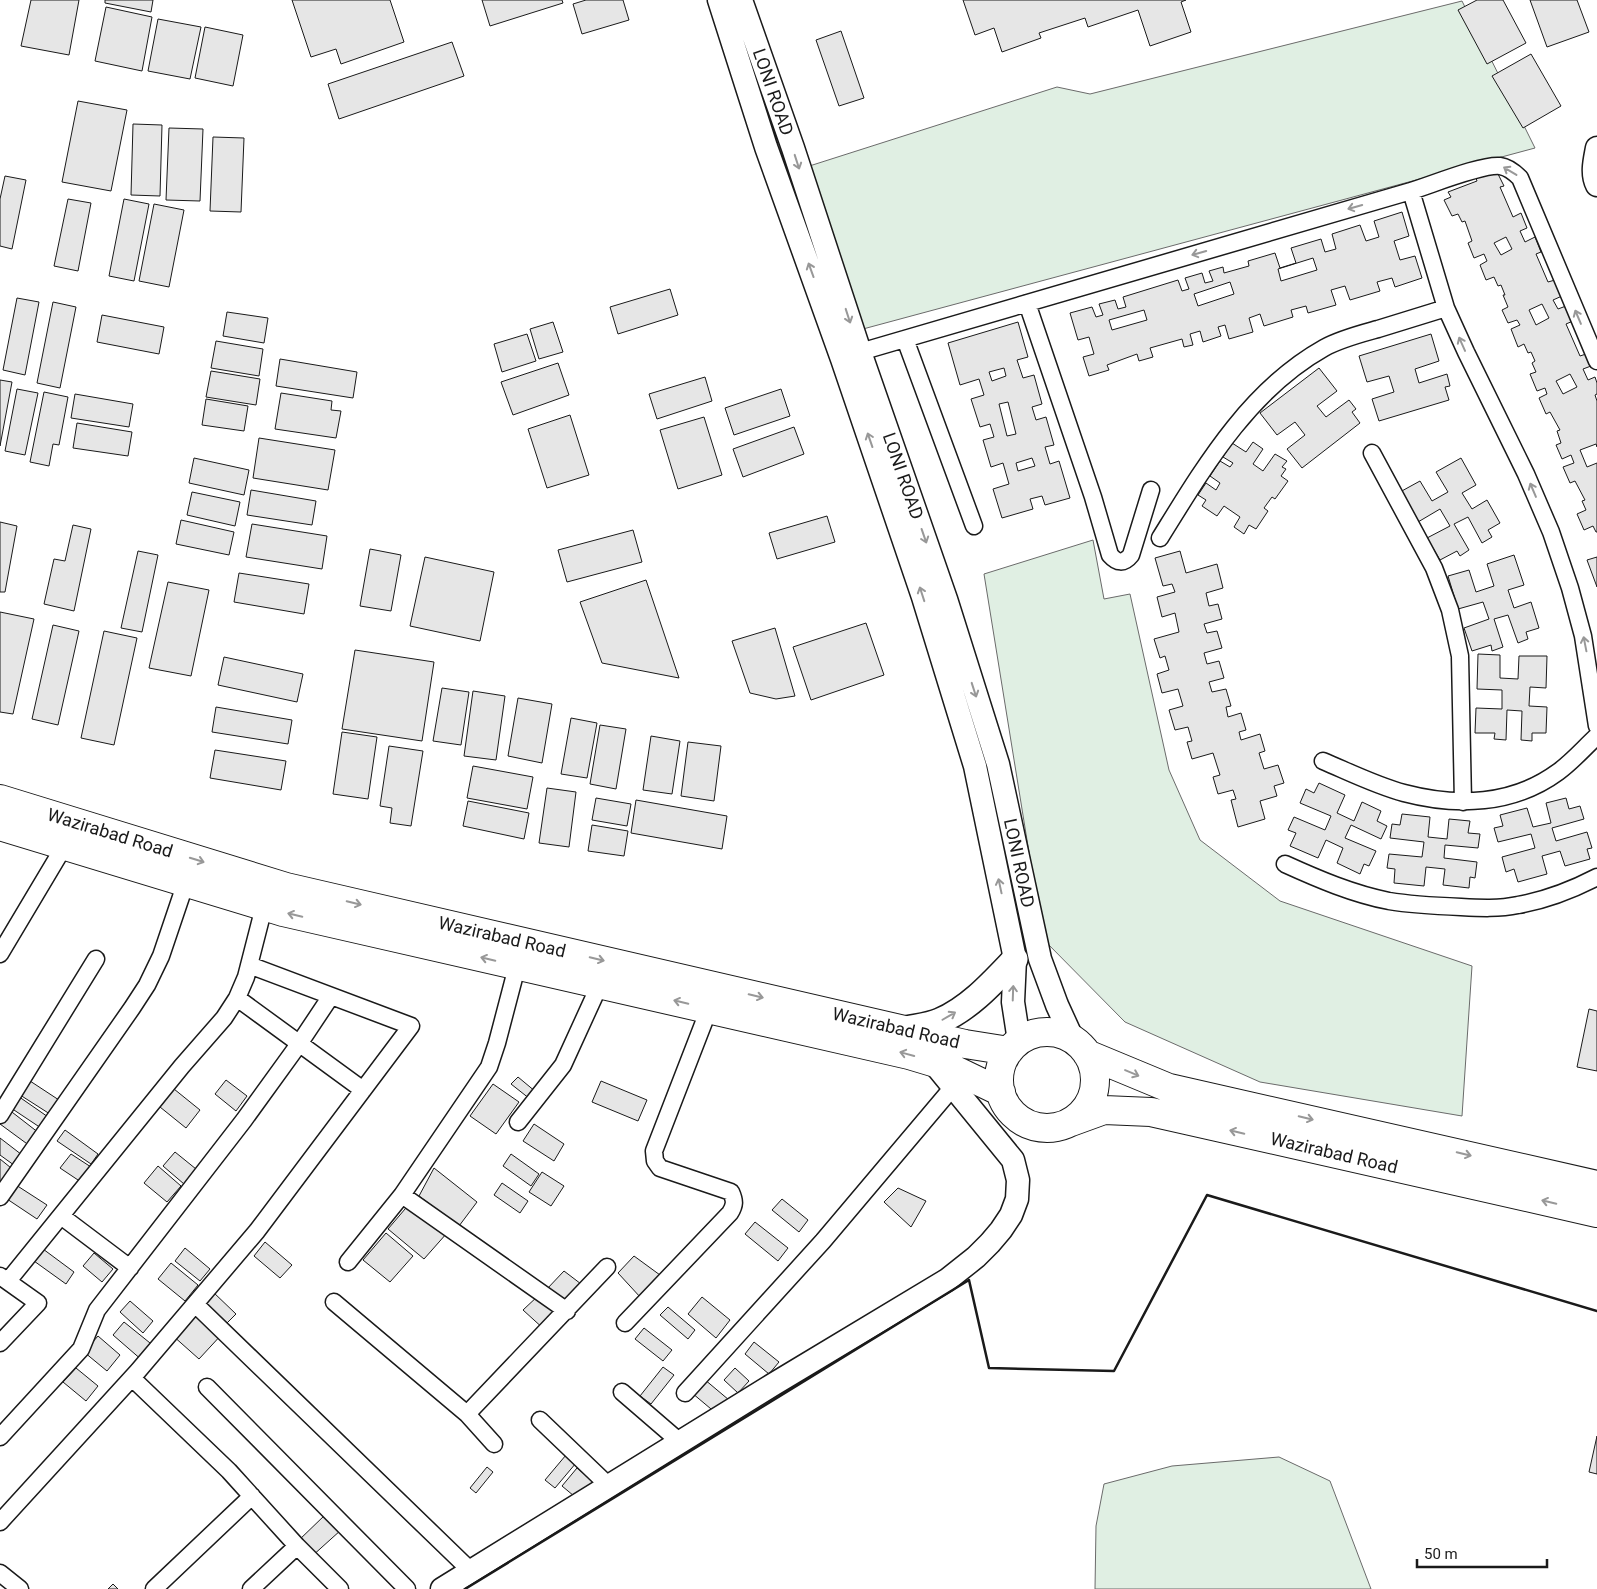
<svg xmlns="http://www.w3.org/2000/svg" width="1597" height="1589" viewBox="0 0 1597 1589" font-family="Roboto,sans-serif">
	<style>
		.green { fill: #e0efe3; stroke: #6a6a6a }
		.building { fill: #e6e6e6; stroke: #1a1a1a; fill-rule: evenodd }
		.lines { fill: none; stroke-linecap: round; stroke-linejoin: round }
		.street-casing { stroke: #1a1a1a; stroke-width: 19 }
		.secondary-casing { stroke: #1a1a1a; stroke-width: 25 }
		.primary-casing { stroke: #1a1a1a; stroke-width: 28 }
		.highway-casing { stroke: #1a1a1a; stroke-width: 30 }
		.street { stroke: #fff; stroke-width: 16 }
		.secondary { stroke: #fff; stroke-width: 22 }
		.primary { stroke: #fff; stroke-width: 25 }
		.highway { stroke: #fff; stroke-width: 28 }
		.wall { stroke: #1a1a1a; stroke-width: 2.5 }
		.oneway { stroke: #989898 }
		.labels { text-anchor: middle; stroke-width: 4; stroke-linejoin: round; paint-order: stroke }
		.street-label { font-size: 18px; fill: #1a1a1a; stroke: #fff }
	</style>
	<rect width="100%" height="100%" fill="#fff"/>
	<path class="green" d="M1462,1L1535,148L863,329L800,169L1057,87L1090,94Z
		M1093,540L1104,599L1130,594L1169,770L1200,840L1280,901L1472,966L1462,1116L1260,1082L1125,1022L1043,939L984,574Z
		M1279,1457L1330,1481L1371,1589H1095L1096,1526L1104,1484L1172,1466Z"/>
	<path class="building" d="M31,0H79L69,55L21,46Z
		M105,0H153L151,12L105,3Z
		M292,0H390L404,42L341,64L336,49L311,57Z
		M482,0H562L563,3L490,26Z
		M586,0H623L629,20L582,34L573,4Z
		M963,0H1186L1181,2L1191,32L1150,46L1138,10L1088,27L1085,18L1039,33L1041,38L1002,52L994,28L975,35Z
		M1477,0H1503L1526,43L1487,64L1458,10Z
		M1530,0H1577L1589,32L1547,47Z
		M106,7L152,17L142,71L95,61Z
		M158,19L201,27L190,79L148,71Z
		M205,27L243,35L233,86L195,78Z
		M841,31L864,98L839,106L816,40Z
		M452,42L464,76L339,119L328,84Z
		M1531,54L1561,106L1523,128L1492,76Z
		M78,101L127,110L111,191L62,182Z
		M133,124L162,125L160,196L131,195Z
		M169,128L203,129L200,201L166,200Z
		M213,137L244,138L241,212L210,211Z
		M1496,170L1504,186L1500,187L1513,217L1521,213L1527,228L1520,231L1525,242L1535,237L1541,252L1536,254L1548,282L1555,280L1562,296L1553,300L1558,309L1566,306L1573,321L1566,324L1580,356L1586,354L1591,366L1583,369L1588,380L1595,377L1597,383V394L1595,395L1597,401V447L1596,444L1580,450L1587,467L1597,463V532H1596L1593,526L1584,530L1577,514L1586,510L1582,501L1585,500L1575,481L1570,483L1563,467L1574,463L1571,455L1562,459L1556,445L1561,443L1557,431L1560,430L1550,412L1546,414L1539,398L1547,394L1545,388L1537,391L1530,374L1536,372L1532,363L1535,361L1531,352L1528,353L1524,344L1518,347L1511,329L1520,325L1517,320L1508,323L1502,310L1508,307L1503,295H1505L1501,285L1498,286L1494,277L1486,280L1480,265L1487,261L1484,254L1474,258L1468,243L1472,241L1465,221L1462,222L1458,214L1452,216L1444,200L1451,197L1448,192L1477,181L1475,175ZM1506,237L1512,249L1501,255L1494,243ZM1542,304L1549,318L1536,325L1529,310ZM1570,374L1577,387L1563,394L1556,381Z
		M5,176L26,180L12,249L0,246V199Z
		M68,199L91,203L78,271L54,266Z
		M124,199L149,204L134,281L109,276Z
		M154,204L184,210L169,287L139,281Z
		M1402,212L1409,236L1394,241L1400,260L1415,256L1422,278L1395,287L1392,278L1377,282L1380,291L1350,300L1345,286L1331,290L1336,305L1308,313L1306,306L1291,310L1293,317L1264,326L1260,314L1249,318L1253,332L1229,339L1225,325L1218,327L1221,336L1203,342L1200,331L1190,334L1193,345L1184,347L1182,339L1150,348L1153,357L1139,361L1137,354L1107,365L1109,370L1089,376L1083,357L1094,354L1089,337L1078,340L1070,313L1092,307L1096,317L1103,315L1099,304L1115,300L1118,309L1126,307L1123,297L1178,280L1182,291L1189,289L1185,278L1202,273L1205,283L1213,281L1209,271L1223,267L1224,273L1249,266L1248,261L1275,253L1280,268L1296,263L1291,248L1321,239L1325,252L1336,249L1332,234L1360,225L1366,241L1379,237L1374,221ZM1313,258L1317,270L1281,281L1278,269ZM1230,282L1234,294L1198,306L1194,294ZM1144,310L1147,320L1112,330L1109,320Z
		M670,289L678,315L618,334L610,307Z
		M17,298L39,302L25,375L3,370Z
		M53,302L76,307L60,388L37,383Z
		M227,312L268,318L264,343L223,336Z
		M102,315L164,327L159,354L97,342Z
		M553,322L563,352L539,359L530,329Z
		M1018,322L1028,357L1017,360L1023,378L1034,375L1042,404L1032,407L1036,420L1046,417L1054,445L1045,447L1050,464L1059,461L1070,498L1045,505L1042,496L1030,499L1033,509L1002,518L993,489L1009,484L1003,463L991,467L983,440L994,437L990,424L980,427L971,399L984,395L979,379L960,385L948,343ZM1004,368L1006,376L992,381L989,372ZM1008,402L1016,434L1007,436L999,404ZM1032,458L1035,466L1018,471L1016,463Z
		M527,334L536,361L502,372L494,344Z
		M1431,334L1439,361L1415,369L1419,383L1447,374L1450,386L1445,387L1449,400L1379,421L1372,399L1394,392L1389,376L1367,382L1359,356Z
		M216,341L263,349L259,376L211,368Z
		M280,359L357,372L353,398L276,386Z
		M558,363L569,395L513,415L501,382Z
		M1319,368L1337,391L1317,406L1326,417L1349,400L1356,409L1352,412L1360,423L1302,468L1287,449L1305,435L1295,422L1277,435L1260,413Z
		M211,371L260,379L256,405L206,397Z
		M705,377L712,401L657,419L649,394Z
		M0,380L12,382L0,446Z
		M17,389L38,393L25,455L5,451Z
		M781,389L790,416L734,435L725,408Z
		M44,392L68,397L59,445L53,444L49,466L30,462Z
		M281,393L332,401L331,410L341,411L336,438L275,429Z
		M75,394L133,404L129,427L71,418Z
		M206,399L248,406L244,431L202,425Z
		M570,415L589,475L547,488L528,429Z
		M704,417L722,475L678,489L660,430Z
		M77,423L132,432L128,456L73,448Z
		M794,427L804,454L743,477L733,449Z
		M259,438L335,450L328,490L253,478Z
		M1253,442L1263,449L1253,464L1263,471L1275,454L1287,461L1282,467L1286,469L1281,476L1288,481L1275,499L1272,497L1264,508L1268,511L1256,529L1249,525L1244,534L1234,527L1240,517L1224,506L1217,516L1202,506L1206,500L1198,495L1206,483L1216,490L1220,483L1210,476L1220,461L1230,467L1233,463L1223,457L1232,443L1246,452Z
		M194,458L249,470L244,495L189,483Z
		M1461,458L1476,485L1462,493L1472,509L1487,500L1500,523L1488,530L1492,537L1482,543L1468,517L1454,524L1469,550L1460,556L1457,551L1440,560L1427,538L1450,526L1440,509L1418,522L1400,492L1420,481L1432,501L1448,492L1436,472Z
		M251,490L316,501L312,525L247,515Z
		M192,492L240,502L235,526L187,515Z
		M827,516L835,542L777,559L769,533Z
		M181,520L234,532L229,555L176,544Z
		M0,522L17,526L5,592H0Z
		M252,524L327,536L322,569L246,557Z
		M73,525L91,529L74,611L44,604L54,559L65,561Z
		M633,530L642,562L567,582L558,550Z
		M370,549L401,555L391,611L360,606Z
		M138,551L158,555L142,632L121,628Z
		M1180,551L1186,573L1217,564L1223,588L1206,593L1209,606L1218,604L1222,619L1204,624L1207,633L1217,631L1222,648L1204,653L1207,664L1219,661L1224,678L1209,682L1212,692L1226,689L1231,706L1226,707L1228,717L1241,713L1246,730L1239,732L1241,740L1260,734L1265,751L1259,753L1264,769L1278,765L1284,783L1274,786L1277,796L1260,801L1265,819L1238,827L1231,800L1236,799L1233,790L1218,794L1213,777L1220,775L1213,753L1192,759L1187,742L1192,741L1188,727L1175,730L1169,710L1183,706L1178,689L1162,693L1157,674L1169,670L1165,656L1160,658L1154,639L1179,632L1175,613L1162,617L1157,597L1175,592L1172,584L1163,586L1155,558Z
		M1514,555L1524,585L1508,590L1514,608L1531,602L1539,628L1526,632L1528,639L1518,643L1508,615L1494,619L1503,647L1492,651L1491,645L1472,651L1464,628L1489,619L1483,602L1458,609L1448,576L1469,570L1476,592L1494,586L1487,564Z
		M425,557L494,572L480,641L410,626Z
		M1597,557V587L1587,560Z
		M239,573L309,584L304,614L234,602Z
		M646,580L679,678L602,663L580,602Z
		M168,582L209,590L191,676L149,668Z
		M0,612L34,619L13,714L0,712Z
		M866,623L884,675L811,700L793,647Z
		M53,625L79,631L58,725L32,719Z
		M775,628L795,696L776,699L750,693L732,641Z
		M104,631L137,638L114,745L81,738Z
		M355,650L434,662L422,741L342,729Z
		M1478,654L1500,655V678L1518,679L1519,656H1547L1546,688L1530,687L1529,706L1547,707L1546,733H1532V741L1521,740L1522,711L1507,710L1506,740L1494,739L1495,733H1475L1476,708L1502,709V690L1477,689Z
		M224,657L303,674L297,702L218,685Z
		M442,688L469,692L461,745L433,741Z
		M473,691L505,696L496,760L464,756Z
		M518,698L552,704L542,763L508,756Z
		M216,707L292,720L288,744L212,732Z
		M571,718L597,723L587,778L561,774Z
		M600,725L626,729L616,789L590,784Z
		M342,732L377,737L368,799L333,794Z
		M651,736L680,741L672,794L643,790Z
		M688,742L721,746L714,801L681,796Z
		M389,746L423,751L411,826L390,823L392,808L380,806Z
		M215,750L286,761L281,790L210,778Z
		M473,766L533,777L527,809L467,798Z
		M1319,783L1345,795L1337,813L1354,821L1362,802L1381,811L1377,821L1387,826L1381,839L1351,825L1345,838L1376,851L1369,866L1364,864L1360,874L1337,863L1343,848L1326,840L1318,858L1290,846L1296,833L1288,830L1294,817L1325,830L1331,816L1300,803L1306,789L1314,793Z
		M547,788L576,792L569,847L539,843Z
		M596,798L631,804L627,826L592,820Z
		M1566,798L1569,809L1580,806L1584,819L1552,828L1556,841L1587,832L1592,848L1587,849L1590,859L1565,866L1560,851L1542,856L1547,874L1518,882L1514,869L1506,872L1502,857L1535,848L1531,834L1498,842L1494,828L1503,826L1500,815L1527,808L1533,827L1551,823L1546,803Z
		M636,800L727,816L722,849L631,833Z
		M468,801L529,813L524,839L463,826Z
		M1402,814L1430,817L1428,837L1447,839L1449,819L1470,821L1468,833L1480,834L1478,848L1445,845L1444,858L1477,862L1475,878L1470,877L1469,888L1443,885L1445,869L1426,867L1424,886L1394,883L1395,869L1387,868L1389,854L1422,857L1424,842L1390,838L1392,824L1400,825Z
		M592,825L628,831L624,856L588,851Z
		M1589,1009L1597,1011V1071L1577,1067Z
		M518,1077L536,1092L530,1099L511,1084Z
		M27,1079L62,1102L53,1116L17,1093Z
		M226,1080L247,1096L236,1111L215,1094Z
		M601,1081L647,1100L638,1121L592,1102Z
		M493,1084L519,1102L496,1134L470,1116Z
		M174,1089L200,1110L186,1128L160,1107Z
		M15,1094L51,1119L44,1130L8,1106Z
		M8,1109L39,1133L30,1146L0,1124V1120Z
		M534,1124L564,1144L554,1161L523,1141Z
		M65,1130L98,1154L91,1164L57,1141Z
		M0,1138L26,1158L18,1168L0,1155Z
		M175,1152L196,1169L184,1184L163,1166Z
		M71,1154L91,1167L81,1182L60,1168Z
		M511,1154L539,1174L531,1186L503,1166Z
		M0,1159L16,1172L6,1186L0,1181Z
		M158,1166L181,1186L167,1202L144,1183Z
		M434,1168L477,1202L459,1226L419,1196Z
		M542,1172L564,1186L551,1206L529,1192Z
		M502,1183L528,1201L520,1213L494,1195Z
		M16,1185L47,1205L37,1219L7,1199Z
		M898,1188L926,1201L911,1227L884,1202Z
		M782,1199L808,1220L799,1232L772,1210Z
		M411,1202L447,1233L424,1259L388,1229Z
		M755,1222L788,1248L778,1261L745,1234Z
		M386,1233L413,1256L390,1282L363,1260Z
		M265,1242L292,1265L280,1278L254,1256Z
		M185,1248L210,1269L200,1281L175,1261Z
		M43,1249L74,1272L66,1284L34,1261Z
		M94,1253L113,1269L102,1282L83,1266Z
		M634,1256L660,1275L641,1298L618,1273Z
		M171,1263L198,1285L185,1301L158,1279Z
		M564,1271L585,1287L567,1308L546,1290Z
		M212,1291L236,1314L223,1327L199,1304Z
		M539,1295L560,1314L545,1330L523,1310Z
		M702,1297L730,1320L716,1338L688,1314Z
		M130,1301L153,1321L143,1333L120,1312Z
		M668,1307L695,1330L688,1339L660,1315Z
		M197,1308L223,1333L199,1359L172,1335Z
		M124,1322L155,1347L143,1361L113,1335Z
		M644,1328L672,1350L663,1361L635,1339Z
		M98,1336L120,1355L107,1371L84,1352Z
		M754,1342L779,1362L769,1374L745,1354Z
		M663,1367L674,1375L651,1404L640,1396Z
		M76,1368L98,1386L86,1401L63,1382Z
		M735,1368L749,1381L738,1393L724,1380Z
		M704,1379L729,1400L717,1414L692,1393Z
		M1597,1436V1474L1589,1472Z
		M566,1455L576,1463L555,1488L545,1480Z
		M487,1467L493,1472L476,1493L470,1488Z
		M577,1468L595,1483L580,1501L562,1486Z
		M326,1514L341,1530L311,1557L297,1542Z
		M113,1584L118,1589H108Z"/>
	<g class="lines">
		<g class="street-casing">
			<path id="street" d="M1411,191L1446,308L1466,352L1526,474L1551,532L1570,588L1583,636L1597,726
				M1027,303L1093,497L1110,555C1117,563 1124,564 1131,555L1151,490
				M905,339L974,526
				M860,352L1411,191C1431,185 1482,164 1500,166C1508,167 1514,172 1520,178L1597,361
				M1372,453L1434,568L1450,610L1460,656L1463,802
				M1160,538C1204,467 1249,390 1324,348C1340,339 1360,334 1378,329C1401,322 1424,315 1446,308
				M1323,761C1349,772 1377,786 1404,793C1457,807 1513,805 1558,772C1572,762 1584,748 1597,736
				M1285,864C1318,879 1353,894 1389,901C1413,905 1437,906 1461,907C1480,908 1499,909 1518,905C1546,900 1572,890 1597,877
				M0,954L65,845
				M237,998L363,1090
				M0,1115L96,959
				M518,1122L563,1065L600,984
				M402,1195L567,1311
				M0,1197L132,1008L147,985L161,956L186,882
				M61,1216L130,1268
				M348,1262L402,1195L489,1067L497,1043L519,959
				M8,1281L182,1066L224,1018L237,998L246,977L266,899
				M334,1302L467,1414L494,1444
				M195,1304L471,1571
				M625,1323L730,1213C735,1205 735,1201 731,1192L660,1168L655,1161L654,1151L709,1009
				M0,1343L38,1303L0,1276
				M132,1378L229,1471L297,1546L340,1589
				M207,1387L407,1589
				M622,1392L680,1442
				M685,1393L823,1241L953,1087
				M467,1414L607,1267
				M540,1420L609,1486
				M0,1437L81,1349L97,1310L244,1120L299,1044L331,996
				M0,1522L138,1371L257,1231L411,1026L249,965
				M0,1573L20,1589
				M154,1589L252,1496
				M251,1589L297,1546"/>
		</g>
		<g class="secondary-casing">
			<path id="secondary" d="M719,0L766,147L842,359L923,597L975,766L1015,959L1013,1002L1019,1041
				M741,0L793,148L860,352L946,599L998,764L1040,959L1057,1005L1073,1040
				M1597,148C1595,159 1591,174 1597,185
				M442,1589L774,1384L947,1280L976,1257L990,1243L1001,1230L1011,1215L1017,1199L1018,1180L1013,1160L933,1062"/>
		</g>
		<g class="primary-casing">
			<path id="primary" d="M902,1030C914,1027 929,1026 940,1021C970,1008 993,982 1015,959"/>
		</g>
		<g class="highway-casing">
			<path id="highway" d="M0,799L286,887L965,1044L1009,1051
				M0,826L283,912L909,1055L949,1067L1001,1092
				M999 1080a48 48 0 1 1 96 0a48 48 0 1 1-96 0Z
				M1087,1054L1169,1088L1597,1185
				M1071,1122L1104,1110L1151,1112L1597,1213"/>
		</g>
		<use href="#street" class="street"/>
		<use href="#secondary" class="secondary"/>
		<use href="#primary" class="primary"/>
		<use href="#highway" class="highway"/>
		<path class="wall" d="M465,1589L969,1280L989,1368L1114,1371L1207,1195L1597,1311"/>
	</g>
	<defs><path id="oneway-shaft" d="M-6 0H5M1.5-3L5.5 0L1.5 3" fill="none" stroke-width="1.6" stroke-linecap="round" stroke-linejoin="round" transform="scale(1.25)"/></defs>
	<g class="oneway">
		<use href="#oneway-shaft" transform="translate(797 162) rotate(72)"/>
		<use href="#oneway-shaft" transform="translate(1510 171) rotate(-149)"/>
		<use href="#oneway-shaft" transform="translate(1355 207) rotate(164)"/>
		<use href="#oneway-shaft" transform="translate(1199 253) rotate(164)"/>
		<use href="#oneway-shaft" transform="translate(811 270) rotate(-110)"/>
		<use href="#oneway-shaft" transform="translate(848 316) rotate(72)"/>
		<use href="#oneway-shaft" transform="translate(1578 317) rotate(-113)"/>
		<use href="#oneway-shaft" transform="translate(1462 344) rotate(-114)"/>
		<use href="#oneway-shaft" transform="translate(870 440) rotate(-109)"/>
		<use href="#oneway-shaft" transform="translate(1533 490) rotate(-113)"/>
		<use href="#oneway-shaft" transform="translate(924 536) rotate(71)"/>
		<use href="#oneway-shaft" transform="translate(922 594) rotate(-108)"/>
		<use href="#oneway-shaft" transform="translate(1585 644) rotate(-101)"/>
		<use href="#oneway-shaft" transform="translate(974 690) rotate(72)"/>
		<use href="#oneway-shaft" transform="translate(197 860) rotate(17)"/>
		<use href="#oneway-shaft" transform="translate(1000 886) rotate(-102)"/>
		<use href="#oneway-shaft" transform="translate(354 903) rotate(13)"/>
		<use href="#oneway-shaft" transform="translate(295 915) rotate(-167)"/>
		<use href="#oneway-shaft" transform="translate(488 959) rotate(-167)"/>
		<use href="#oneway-shaft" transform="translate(597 959) rotate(13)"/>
		<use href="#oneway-shaft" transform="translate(1013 993) rotate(-88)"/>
		<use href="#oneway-shaft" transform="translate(756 996) rotate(13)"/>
		<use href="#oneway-shaft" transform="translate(681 1002) rotate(-167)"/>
		<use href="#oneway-shaft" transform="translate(949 1016) rotate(-30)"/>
		<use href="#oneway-shaft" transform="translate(907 1054) rotate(-165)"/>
		<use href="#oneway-shaft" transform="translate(1132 1073) rotate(23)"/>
		<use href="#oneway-shaft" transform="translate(1306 1118) rotate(13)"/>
		<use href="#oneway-shaft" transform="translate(1237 1132) rotate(-167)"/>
		<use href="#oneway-shaft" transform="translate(1464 1154) rotate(13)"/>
		<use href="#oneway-shaft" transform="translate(1549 1202) rotate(-167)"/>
	</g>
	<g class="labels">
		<g class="street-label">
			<text transform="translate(773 92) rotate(71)" y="6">LONI ROAD</text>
			<text transform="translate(903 476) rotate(71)" y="6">LONI ROAD</text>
			<text transform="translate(110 833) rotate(17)" y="6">Wazirabad Road</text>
			<text transform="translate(1019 863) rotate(78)" y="6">LONI ROAD</text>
			<text transform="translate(502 937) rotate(13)" y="6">Wazirabad Road</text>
			<text transform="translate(896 1028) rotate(13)" y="6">Wazirabad Road</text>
			<text transform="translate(1334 1153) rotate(13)" y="6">Wazirabad Road</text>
		</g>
	</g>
	<path d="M1417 1559v8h130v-8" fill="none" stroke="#1a1a1a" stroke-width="2.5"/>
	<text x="1424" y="1559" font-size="15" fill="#1a1a1a" stroke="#ffffff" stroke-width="4" paint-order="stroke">50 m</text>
</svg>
